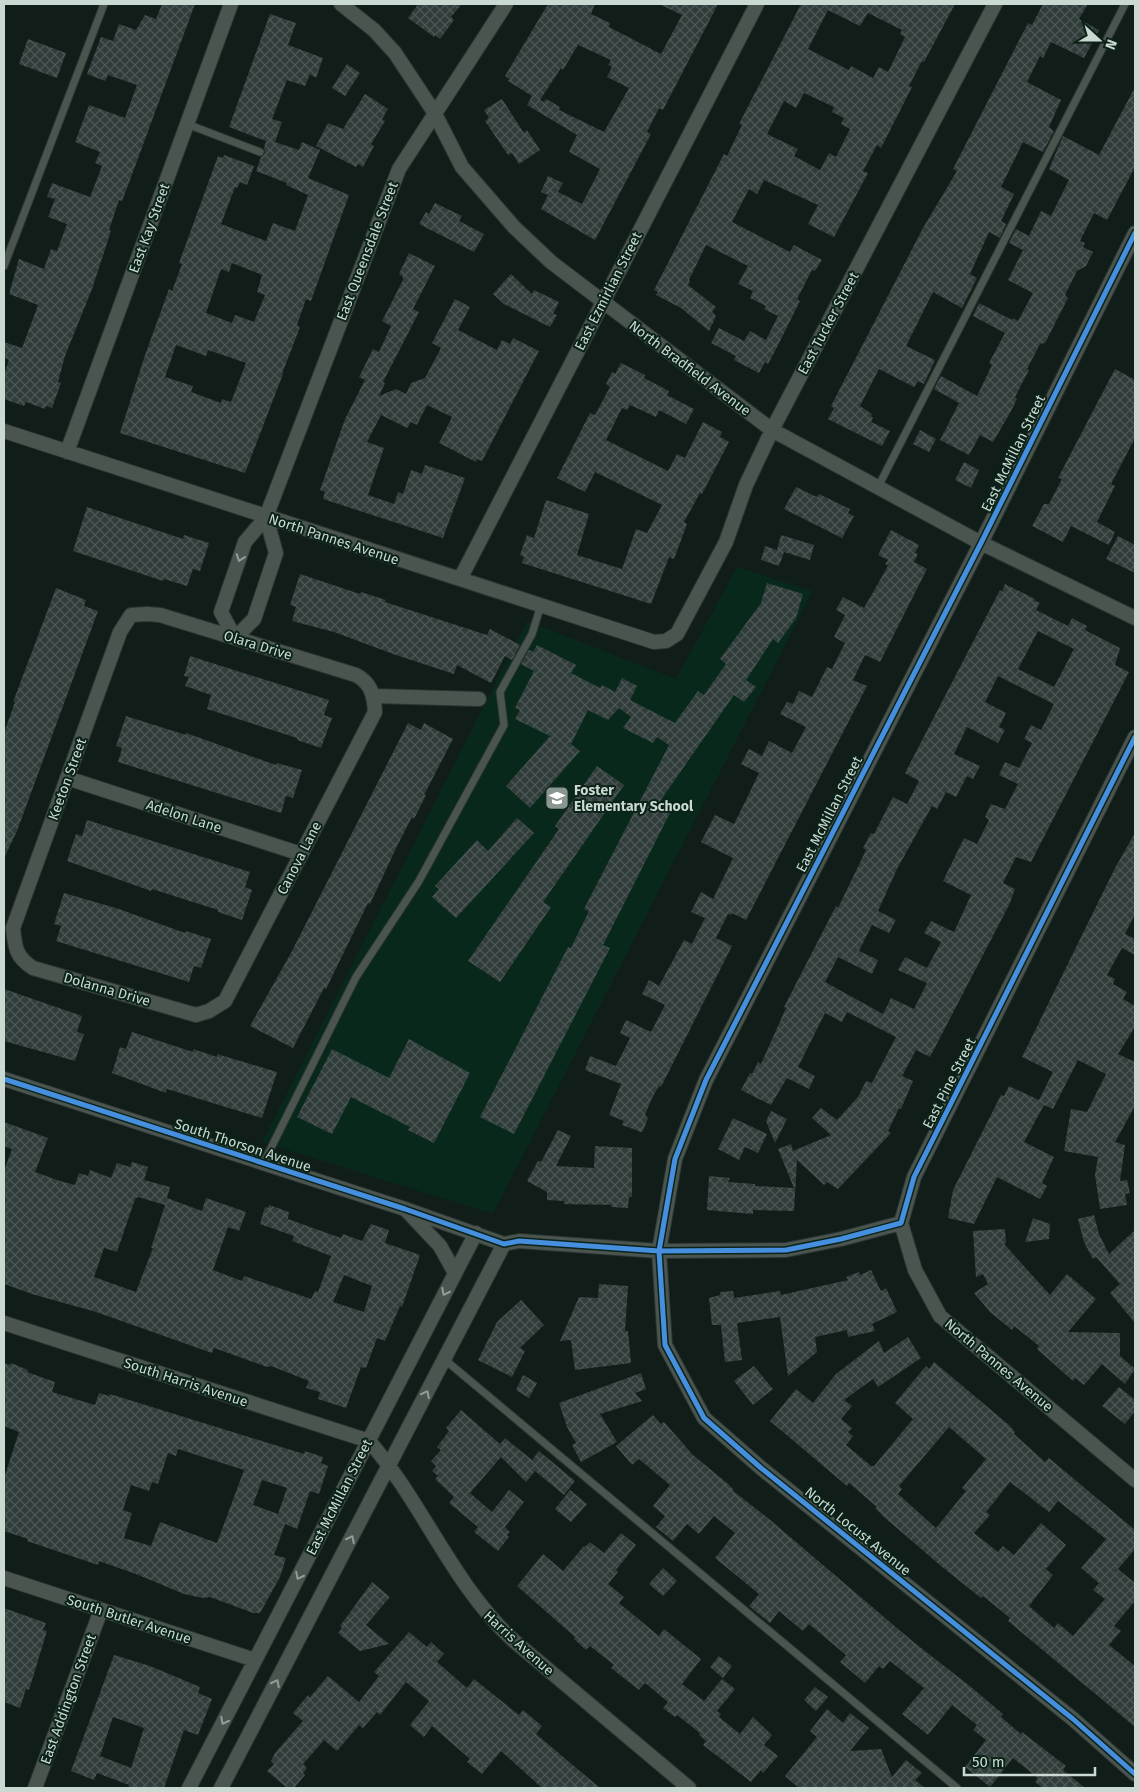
<svg xmlns="http://www.w3.org/2000/svg" width="1139" height="1792" viewBox="0 0 1139 1792" font-family="'Fira Sans',sans-serif">
	<style>
		.built { fill: #09281c }
		.building { fill: url(#building-cross-hatch); fill-rule: evenodd }
		.lines { fill: none; stroke-linecap: round; stroke-linejoin: round }
		.service-casing { stroke: #2d3531; stroke-width: 9 }
		.minor-casing { stroke: #2d3531; stroke-width: 16 }
		.service { stroke: #4b5550; stroke-width: 7 }
		.minor { stroke: #4b5550; stroke-width: 14 }
		.cycleway-casing { stroke: #0b2319; stroke-width: 8 }
		.cycleway { stroke: #468fdf; stroke-width: 5 }
		.oneway { stroke: #919e97 }
		.labels { text-anchor: middle; stroke-width: 4; stroke-linejoin: round; paint-order: stroke }
		.street-label { font-size: 14px; fill: #cad9d1; stroke: #0b2319 }
		.poi-label { font-size: 14px; font-weight: bold; fill: #cad9d1; stroke: #0b2319; text-anchor: start }
	</style>
	<defs>
		<pattern id="building-cross-hatch" width="8" height="8" patternUnits="userSpaceOnUse" patternTransform="scale(1.25)"><rect width="8" height="8" fill="#303d3b"/><path d="M0 0l8 8M0 8l8-8" fill="none" stroke="#4d5856"/></pattern>
	</defs>
	<rect width="100%" height="100%" fill="#111d18"/>
	<path class="built" d="M737,567L813,591L493,1214L262,1142L527,621L676,679Z"/>
	<path class="building" d="M162,4H195L130,180L122,201L119,200L109,230L111,231L92,289L65,356L58,382L61,383L52,408L46,406L45,409L26,402L24,406L4,399V374L9,360L4,358V342L22,348L38,305L9,294L19,259L44,269L51,249L57,251L67,224L48,217L55,199L47,197L52,183L90,197L102,166L95,163L100,152L75,142L89,105L125,118L137,85L108,75L105,81L87,74L101,37L113,41L119,24L136,30L145,15L156,19Z
		M418,4H462L451,17L454,20L440,39L435,35L434,37L408,18Z
		M548,4H595L591,14L610,23L609,27L661,54L682,15L659,4H718L663,110L659,108L647,132L651,134L595,240L541,209L548,195L541,192L548,176L563,183L558,192L582,204L600,169L569,152L577,135L527,105L532,96L508,81L510,79L505,76ZM578,45L611,60L608,65L612,67L607,77L629,88L604,132L559,110L560,107L546,99L544,102L540,100L561,68L563,70Z
		M801,4H955L924,62L922,61L909,86L912,87L881,148L877,145L863,171L868,173L834,237L808,224L818,205L764,180L757,194L749,189L732,222L790,252L794,245L822,260L815,271L812,270L797,299L800,301L774,353L768,364L765,362L759,373L734,360L736,356L711,343L719,328L744,341L750,331L766,340L778,316L764,309L766,306L750,298L753,291L738,284L748,266L706,245L689,280L690,281L688,285L716,307L712,312L716,316L709,331L681,308L656,295L658,292L654,290L724,154L727,156L742,125L739,124L741,120ZM828,10L860,26L868,13L902,30L900,34L905,37L888,72L879,67L873,78L851,66L849,70L808,49ZM804,93L834,107L832,112L844,118L841,124L850,129L836,157L829,153L820,170L794,156L798,149L767,134L784,101L796,108Z
		M1043,4H1088L1079,19L1099,30L1084,58L1051,42L1043,58L1040,56L1027,82L1061,100L1049,127L1054,131L1043,152L1023,142L1001,187L1014,194L1001,221L1006,224L1000,238L989,232L970,274L977,278L962,308L933,292L906,346L935,360L924,384L918,381L914,387L879,369L860,406L872,414L871,416L873,418L871,422L890,431L882,446L828,419L834,408L831,406L923,228L957,171L953,169L1028,23L1032,25Z
		M270,14L296,23L288,45L323,58L316,78L310,74L305,86L287,80L272,119L282,122L275,142L299,150L302,142L320,150L308,178L349,195L311,301L306,299L297,325L300,327L282,374H283L245,473L120,433L145,355L169,289L172,291L182,264L179,263L218,156L223,158L224,155L254,166L247,185L240,182L237,188L235,187L221,224L266,241L273,223L295,231L308,195L286,185L287,183L256,171L261,157L265,153L264,148L266,141L229,127ZM232,263L262,275L257,292L265,295L254,322L235,315L232,323L206,313L221,269L229,272ZM176,345L206,356L208,350L246,363L231,402L222,399L221,403L191,392L193,386L165,377Z
		M28,39L66,53L57,78L19,64Z
		M347,64L360,73L345,96L332,88Z
		M1135,87V167L1107,220L1094,213L1080,241L1085,243L1083,247L1093,252L1086,266L1077,271L1065,295L1068,298L1045,343L1040,344L1027,369L1029,370L1015,397L1017,399L1010,413L993,442L980,435L969,455L940,440L959,403L934,389L941,376L977,396L992,365L989,363L1005,333L973,316L979,303L1012,320L1013,318L1018,321L1033,293L1008,280L1023,250L1009,243L1016,229L1029,236L1041,211L1051,216L1069,180L1049,169L1063,136L1099,155Z
		M365,94L388,109L382,119L385,121L371,144L374,146L363,167L358,164L356,167L316,146L328,123L343,129Z
		M502,99L524,133L527,130L540,150L519,164L512,153L508,155L485,121L489,118L484,110Z
		M435,203L462,216L459,221L484,234L474,252L419,224L426,212L429,214Z
		M409,253L435,266L413,309L419,312L383,382L385,383L379,396L396,389L406,394L411,383L425,378L441,348L432,343L455,299L470,307L458,330L497,350L502,340L510,344L513,338L539,351L482,461L477,459L476,462L439,443L452,417L427,405L417,425L411,422L407,428L381,415L367,442L384,448L368,495L394,504L398,492L403,494L411,470L422,474L425,465L465,478L443,538L323,499L325,492L320,490L345,419L365,380L359,377L373,349L379,352L391,326L382,321L403,280V277L399,274Z
		M511,274L532,294L534,290L559,302L553,314L557,315L550,327L504,304L493,294Z
		M621,363L645,375L644,378L669,391L667,395L694,409L686,424L659,410L656,417L630,405L627,410L622,408L606,440L668,471L677,454L685,458L703,422L722,432L720,437L729,442L702,494L700,493L684,522L687,524L674,559L669,557L651,604L522,563L524,557L520,555L527,535L534,538L546,500L589,514L577,555L622,569L636,529L647,533L662,505L595,472L585,492L557,478L590,413L595,415L610,387L606,384L612,372L615,374Z
		M1115,369L1135,380V438L1111,484L1115,486L1097,522L1115,532L1109,545L1071,526L1063,542L1032,526L1044,504H1049L1062,479L1058,478Z
		M920,430L936,439L929,452L913,444Z
		M964,462L979,470L971,488L955,480Z
		M796,487L817,497L819,494L850,509L848,513L854,516L842,538L784,509Z
		M87,507L183,539L184,535L209,543L200,571L193,569L187,586L164,579L163,581L73,551Z
		M891,530L919,545L915,553L918,554L914,562L927,569L880,662L865,655L853,680L867,686L746,920L732,913L731,915L728,914L716,938L732,946L661,1087L659,1086L651,1100L645,1115L648,1118L643,1131L641,1132L622,1125L624,1121L609,1115L621,1084L585,1070L590,1056L616,1066L630,1038L620,1033L626,1020L651,1032L665,1005L642,994L649,980L659,986L684,940L692,944L705,918L691,912L701,892L713,899L733,858L701,842L715,815L734,824L747,798L759,773L741,764L749,749L762,756L769,741L792,753L806,727L780,714L787,702L793,704L799,691L812,697L827,667L832,669L845,643L834,637L845,615L836,610L843,597L864,608L888,566L885,564L888,560L878,555Z
		M781,535L814,545L810,560L784,552L779,566L761,560L765,546L777,550Z
		M1118,536L1135,545V573L1106,559Z
		M300,574L360,594L361,592L386,600L385,602L487,635L490,629L520,645L512,660L505,656L491,683L457,665L454,674L393,654L334,632L292,621L296,607L290,605Z
		M767,583L803,594L796,618L778,643L773,639L746,680L756,687L744,702L734,695L658,804L671,811L603,945L610,948L514,1134L480,1117L568,947L571,948L589,911L584,909L669,745L657,737L653,743L623,728L631,717L619,708L608,720L588,710L571,744L580,751L530,808L506,786L550,736L515,719L520,710L515,708L534,671L521,664L529,650L533,652L537,645L576,665L571,673L600,688L602,685L615,692L622,678L637,686L630,700L675,723L698,691L704,695L726,664L720,659L761,603Z
		M1005,584L1035,599L1034,600L1040,603L1036,610L1068,626L1072,618L1087,626L1085,630L1120,648L1115,665L1129,672L1031,862L1016,857L1003,883L1015,889L1009,905L930,1057L916,1050L902,1076L913,1081L901,1109L899,1108L888,1131L891,1133L838,1189L827,1182L824,1185L797,1160L794,1211L753,1210V1214L707,1210L709,1176L730,1178L728,1182L755,1184V1186L794,1188L778,1149L791,1144L793,1151L831,1135L812,1118L821,1108L837,1120L858,1097L866,1081L872,1083L896,1037L847,1012L842,1022L825,1013L798,1067L815,1076L809,1089L787,1078L771,1105L741,1090L750,1073L752,1074L758,1062L761,1064L786,1008L784,1007L836,906L838,908L866,850L863,848L871,833L874,834L893,797L907,804L919,781L905,773L1000,590L1002,592ZM1038,631L1074,649L1054,687L1018,669ZM998,676L1054,704L1041,730L1031,725L1024,739L1032,743L1019,768L1005,762L999,775L1018,784L1005,809L991,804L985,817L989,820L977,844L964,838L943,881L971,895L954,932L931,921L924,933L941,942L927,968L905,957L898,970L927,983L914,1009L891,998L883,1014L825,982L838,957L872,974L878,960L859,951L872,925L889,933L896,920L878,911L897,869L932,806L937,809L946,792L956,797L967,776L973,779L980,766L954,754L967,727L998,743L1005,730L999,727L1006,713L985,702Z
		M56,588L86,600L84,606L98,611L17,831L4,858V733L15,702H13Z
		M190,656L329,700L324,715L332,718L321,748L297,740V738L207,709L211,695L185,686L189,677L184,676Z
		M126,716L186,735V733L276,765L277,763L302,770L293,798L286,796L281,813L118,762L122,748L116,746Z
		M408,723L421,730L424,723L453,739L424,795H426L414,819L412,817L397,846L370,904L368,903L326,989L324,988L293,1048L250,1026L292,951Z
		M597,766L624,785L543,902L551,907L500,982L468,961L559,829L555,826Z
		M517,818L534,833L456,918L432,897L439,889L435,886L477,840L488,851Z
		M87,820L250,872L245,887L252,890L242,920L218,912V910L152,889L151,891L67,861L76,834L82,836Z
		M1135,833V914L1125,934L1135,939V955L1122,948L1107,975L1115,979L1113,984L1127,992L1123,999L1135,1006V1027L1118,1054L1135,1062V1106L1115,1142L1125,1145L1120,1181L1127,1180L1130,1193L1125,1194L1127,1205L1100,1209L1095,1175L1098,1157L1064,1151L1071,1109L1087,1112L1106,1074L1078,1060L1053,1109L1044,1105L1024,1142L1054,1157L1042,1183L1047,1186L1040,1199L997,1177L974,1224L948,1218L953,1190L1001,1095L1004,1096L1009,1086L1039,1100L1053,1072L1022,1057L1115,868Z
		M64,893L119,909L185,933L186,931L211,939L201,968L194,966L189,982L56,941L61,926L54,924Z
		M4,989L82,1016L77,1032L84,1034L75,1061L4,1041Z
		M132,1032L193,1052V1049L217,1057V1054L277,1072L262,1118L167,1089L166,1093L112,1073L120,1047L126,1049Z
		M409,1039L470,1073L434,1143L408,1130L410,1127L351,1097L332,1134L297,1117L332,1049L389,1078Z
		M771,1111L787,1119L775,1143L766,1121Z
		M733,1118L767,1134L758,1153L745,1147L739,1160L718,1149Z
		M4,1122L48,1138L35,1172L60,1181L75,1185L79,1173L88,1176L90,1170L111,1178L117,1163L130,1167L132,1162L148,1167L144,1180L170,1187L167,1198L202,1211L206,1198L246,1212L239,1231L228,1227L213,1270L242,1281L244,1276L311,1299L315,1291L318,1292L331,1256L292,1241L294,1236L260,1224L265,1207L268,1208L269,1205L289,1212L288,1219L341,1238L343,1234L362,1241L371,1224L389,1230L385,1243L420,1255L402,1307L400,1306L385,1341L377,1338L366,1368L361,1367L346,1408L318,1399L320,1392L306,1388L309,1381L271,1366L267,1367L214,1348L212,1353L96,1312L32,1294L4,1284V1171L12,1149L4,1146ZM138,1197L165,1205L151,1248H153L136,1292L94,1277L104,1248L117,1252L135,1199ZM344,1275L372,1286L364,1312L333,1302Z
		M558,1130L571,1136L556,1166L594,1168L595,1146L632,1148V1197H629L628,1208L611,1207L612,1205L564,1204V1201L547,1200V1192L527,1181L538,1161L541,1162Z
		M1094,1215L1099,1234L1109,1254L1135,1230V1323L1110,1293L1120,1284L1096,1257L1093,1259L1084,1242L1078,1219Z
		M1033,1218L1050,1224L1049,1239L1025,1242Z
		M1005,1229L1006,1243L1004,1244L1050,1295L1067,1274L1096,1299L1068,1332L1120,1333V1356L1135,1369L1125,1384L1102,1364L1084,1385L1075,1378L1073,1381L1037,1349L1039,1346L1014,1326L1012,1330L990,1312L974,1293L988,1284L983,1274L976,1277L973,1231Z
		M871,1270L881,1291L886,1288L897,1312L872,1324L875,1331L848,1337L847,1330L815,1337L817,1352L788,1376L780,1317L737,1323L742,1360L725,1362L721,1325H712L709,1298L720,1295V1292L733,1291L734,1298L780,1291L781,1295L848,1280L846,1277L859,1272L860,1275Z
		M599,1284L628,1286L625,1331H628L631,1363L575,1370L571,1340L560,1341L579,1297L598,1298Z
		M521,1300L544,1325L520,1348L525,1351L512,1377L478,1360L497,1322Z
		M908,1337L921,1358L878,1387L873,1379L844,1400L852,1406L841,1419L852,1428L848,1432L853,1436L846,1445L871,1466H874L913,1419L895,1403L926,1366L929,1369L934,1362L1009,1425L1015,1432L1014,1434L1045,1462L1049,1458L1135,1530V1549L1118,1569L1135,1583V1601L1114,1626L1121,1631L1109,1645L1135,1666V1727L1008,1621L1010,1618L983,1596L981,1598L941,1566L884,1517L875,1508L877,1507L849,1483L847,1486L770,1421L796,1389L813,1403L836,1374L879,1341L884,1353ZM949,1427L986,1459L962,1488L966,1491L936,1528L898,1494L902,1489L899,1486ZM1010,1482L1049,1512L1058,1501L1106,1539L1081,1568L1099,1583L1093,1590L1105,1599L1073,1636L1058,1623L1054,1628L1029,1606L1053,1575L1046,1569L1066,1545L1041,1523L1014,1555L1003,1546L998,1552L974,1533L990,1515L986,1512Z
		M4,1363L10,1365L11,1363L28,1370L27,1372L55,1382L52,1392L95,1405L99,1393L109,1396L110,1394L304,1454L305,1451L323,1457L321,1463L328,1466L319,1494L310,1491L297,1529L285,1524L274,1555L286,1558L280,1577L260,1613H253L210,1597L203,1598L184,1594L136,1574L99,1561L98,1565L27,1541L28,1539L4,1531V1478L19,1432L4,1426ZM178,1449L244,1470L217,1543L160,1522L151,1546L124,1538L132,1513L123,1510L131,1485L149,1491L152,1482L158,1484L168,1453L176,1456ZM262,1480L287,1488L278,1514L253,1505Z
		M754,1366L773,1389L753,1405L734,1381Z
		M641,1373L646,1389L635,1393L642,1401L600,1414L617,1442L581,1462L572,1445L576,1443L567,1427L559,1403Z
		M523,1375L537,1383L529,1398L516,1390Z
		M1119,1387L1135,1400V1411L1125,1424L1102,1406Z
		M461,1410L500,1444L505,1438L532,1460L539,1451L575,1481L564,1495L535,1471L526,1482L501,1457L470,1493L492,1512L509,1490L524,1502L505,1527L510,1532L507,1535L509,1537L498,1551L474,1532L478,1527L449,1503L454,1497L435,1479L438,1476L432,1471L436,1466L431,1461L441,1450L437,1447L449,1431L446,1428Z
		M653,1415L661,1424L664,1422L693,1455L727,1483L734,1490L733,1491L769,1519L911,1640L971,1687L1003,1714L1001,1717L1021,1734L1022,1732L1066,1766L1063,1770L1085,1788H1043L1035,1782L1038,1778L1013,1758L990,1787L965,1767L986,1740L973,1730L977,1725L952,1705L928,1735L902,1714L924,1688L890,1661L883,1669L879,1666L865,1683L840,1662L846,1655L809,1624L803,1631L779,1611L770,1623L749,1606L759,1594L715,1558L735,1533L714,1516L699,1534L687,1524L673,1541L656,1527L665,1516L653,1506L670,1485L639,1459L632,1465L616,1446Z
		M570,1490L587,1504L571,1522L555,1509Z
		M621,1533L636,1545L616,1570L618,1572L608,1584L624,1597L619,1603L659,1636L664,1629L701,1659L682,1684L704,1701L722,1679L735,1689L717,1711L721,1714L719,1717L740,1734L753,1717L772,1735L764,1745L778,1756L763,1773L761,1770L751,1782L703,1745L706,1741L699,1735L700,1733L677,1715L675,1717L663,1708L668,1702L645,1683L639,1690L611,1668L614,1665L590,1646L586,1650L574,1639L575,1637L517,1586L543,1554L563,1571L584,1546L585,1547L590,1542L604,1553Z
		M663,1568L677,1581L663,1596L649,1584Z
		M372,1582L390,1597L366,1625L389,1644L360,1651L338,1633L342,1628L340,1626Z
		M4,1608L46,1623L43,1630L47,1631L29,1690L26,1689L20,1708L4,1702Z
		M409,1632L427,1647L431,1642L444,1654L437,1662L467,1688L474,1679L519,1715L523,1710L542,1726L536,1734L600,1788H542L501,1751L482,1774L467,1762L470,1759L432,1726L424,1737L410,1725L429,1701L406,1682L380,1715L377,1712L363,1728L359,1725L337,1751L324,1740L303,1764L307,1768L303,1773L305,1775L294,1788H287L267,1771L274,1764L271,1761L275,1753L303,1721L293,1713L308,1695L310,1697L328,1676L359,1702L379,1676L374,1672Z
		M114,1655L150,1666L200,1687L198,1693L212,1699L198,1735L184,1730L164,1788H128L129,1785L97,1773L94,1780L71,1771ZM113,1717L144,1728L131,1768L100,1756Z
		M719,1656L732,1666L723,1678L710,1667Z
		M815,1687L828,1697L816,1711L804,1700Z
		M827,1709L843,1723L850,1713L869,1728L850,1751L881,1749L892,1777L906,1760L922,1773L915,1780L925,1788H799L785,1776L817,1737L810,1731Z"/>
	<g class="lines">
		<g class="service-casing">
			<path id="service" d="M187,124L260,152
				M4,266L104,4
				M878,487L1125,4
				M263,1164L356,977L419,881L504,725L500,692L532,634L541,605
				M444,1359L957,1788"/>
		</g>
		<g class="minor-casing">
			<path id="minor" d="M341,4L374,30L395,53L434,112L462,167L514,227L551,262L772,430L981,543L1135,618
				M4,431L654,642L666,641L677,634L726,542L746,485L772,430L995,4
				M67,452L231,4
				M266,517L276,553L254,619L235,638L221,612L245,542L266,517L399,169L506,4
				M460,579L757,4
				M147,614L160,615L356,675C371,683 374,695 375,712L225,1001L209,1011L196,1015L33,968C16,957 15,948 13,928L120,632L131,615Z
				M374,696L479,699
				M1135,737L914,1177L901,1223L841,1239L786,1250L659,1251L665,1345L704,1418L761,1468L1073,1719L1135,1774
				M67,778L301,854
				M4,1079L405,1209L504,1244L519,1241L659,1251L675,1159L706,1080L981,543L1135,233
				M407,1211L440,1246L455,1273
				M901,1223L915,1270L940,1316L1135,1480
				M4,1323L369,1441C423,1503 452,1584 514,1641L689,1788
				M4,1578L255,1660
				M35,1788L101,1610
				M189,1788L476,1233
				M221,1788L504,1244"/>
		</g>
		<use href="#service" class="service"/>
		<use href="#minor" class="minor"/>
		<g class="cycleway-casing">
			<path id="cycleway" d="M1135,737L914,1177L901,1223L841,1239L786,1250L659,1251L665,1345L704,1418L761,1468L1073,1719L1135,1774
				M4,1079L405,1209L504,1244L519,1241L659,1251L675,1159L706,1080L981,543L1135,233"/>
		</g>
		<use href="#cycleway" class="cycleway"/>
	</g>
	<defs><path id="oneway-chevron" d="M-2-3.5L2.5 0L-2 3.5" fill="none" stroke-width="1.6" stroke-linecap="round" stroke-linejoin="round" transform="scale(1.25)"/></defs>
	<g class="oneway">
		<use href="#oneway-chevron" transform="translate(240 558) rotate(110)"/>
		<use href="#oneway-chevron" transform="translate(445 1292) rotate(117)"/>
		<use href="#oneway-chevron" transform="translate(426 1394) rotate(-63)"/>
		<use href="#oneway-chevron" transform="translate(351 1539) rotate(-63)"/>
		<use href="#oneway-chevron" transform="translate(299 1576) rotate(117)"/>
		<use href="#oneway-chevron" transform="translate(276 1683) rotate(-63)"/>
		<use href="#oneway-chevron" transform="translate(224 1721) rotate(117)"/>
	</g>
	<defs>
		<g id="school-square" transform="scale(1.25)"><rect x="-9" y="-9" width="18" height="18" rx="4" fill="#899790" stroke="#0b2319"/><path d="M0-5L7-2L0 1L-7-2ZM-4 1L0 2.5L4 1V4Q0 6-4 4Z" fill="#fff"/></g>
	</defs>
	<g fill-rule="evenodd">
		<use href="#school-square" x="557" y="798"/>
	</g>
	<g class="labels">
		<g class="street-label">
			<text transform="translate(149 228) rotate(-70)" y="5">East Kay Street</text>
			<text transform="translate(367 251) rotate(-69)" y="5">East Queensdale Street</text>
			<text transform="translate(608 291) rotate(-63)" y="5">East Ezmirlian Street</text>
			<text transform="translate(828 323) rotate(-62)" y="5">East Tucker Street</text>
			<text transform="translate(690 368) rotate(37)" y="5">North Bradfield Avenue</text>
			<text transform="translate(1013 453) rotate(-64)" y="5">East McMillan Street</text>
			<text transform="translate(334 539) rotate(18)" y="5">North Pannes Avenue</text>
			<text transform="translate(258 645) rotate(17)" y="5">Olara Drive</text>
			<text transform="translate(67 779) rotate(-70)" y="5">Keeton Street</text>
			<text transform="translate(829 814) rotate(-63)" y="5">East McMillan Street</text>
			<text transform="translate(184 816) rotate(18)" y="5">Adelon Lane</text>
			<text transform="translate(299 858) rotate(-63)" y="5">Canova Lane</text>
			<text transform="translate(107 989) rotate(16)" y="5">Dolanna Drive</text>
			<text transform="translate(949 1083) rotate(-63)" y="5">East Pine Street</text>
			<text transform="translate(243 1145) rotate(18)" y="5">South Thorson Avenue</text>
			<text transform="translate(999 1365) rotate(40)" y="5">North Pannes Avenue</text>
			<text transform="translate(186 1382) rotate(18)" y="5">South Harris Avenue</text>
			<text transform="translate(339 1497) rotate(-63)" y="5">East McMillan Street</text>
			<text transform="translate(858 1531) rotate(39)" y="5">North Locust Avenue</text>
			<text transform="translate(129 1619) rotate(18)" y="5">South Butler Avenue</text>
			<text transform="translate(519 1643) rotate(42)" y="5">Harris Avenue</text>
			<text transform="translate(68 1699) rotate(-70)" y="5">East Addington Street</text>
		</g>
		<g class="poi-label">
			<text x="574" y="795">Foster<tspan x="574" dy="16">Elementary School</tspan></text>
		</g>
	</g>
	<rect width="1139" height="1792" fill="none" stroke="#cad9d1" stroke-width="10"/>
	<g transform="translate(1099 40) rotate(111)" stroke="#0b2319" stroke-width="4" paint-order="stroke">
	<path d="M0-4L9 19L0 12L-9 19Z" fill="#cad9d1"/>
	<text y="-8" font-size="14" font-weight="bold" text-anchor="middle" fill="#cad9d1">N</text>
	</g>
	<path d="M964 1767v8h131v-8" fill="none" stroke="#cad9d1" stroke-width="2.5"/>
	<text x="972" y="1767" font-size="15" fill="#cad9d1" stroke="#0b2319" stroke-width="4" paint-order="stroke">50 m</text>
</svg>
